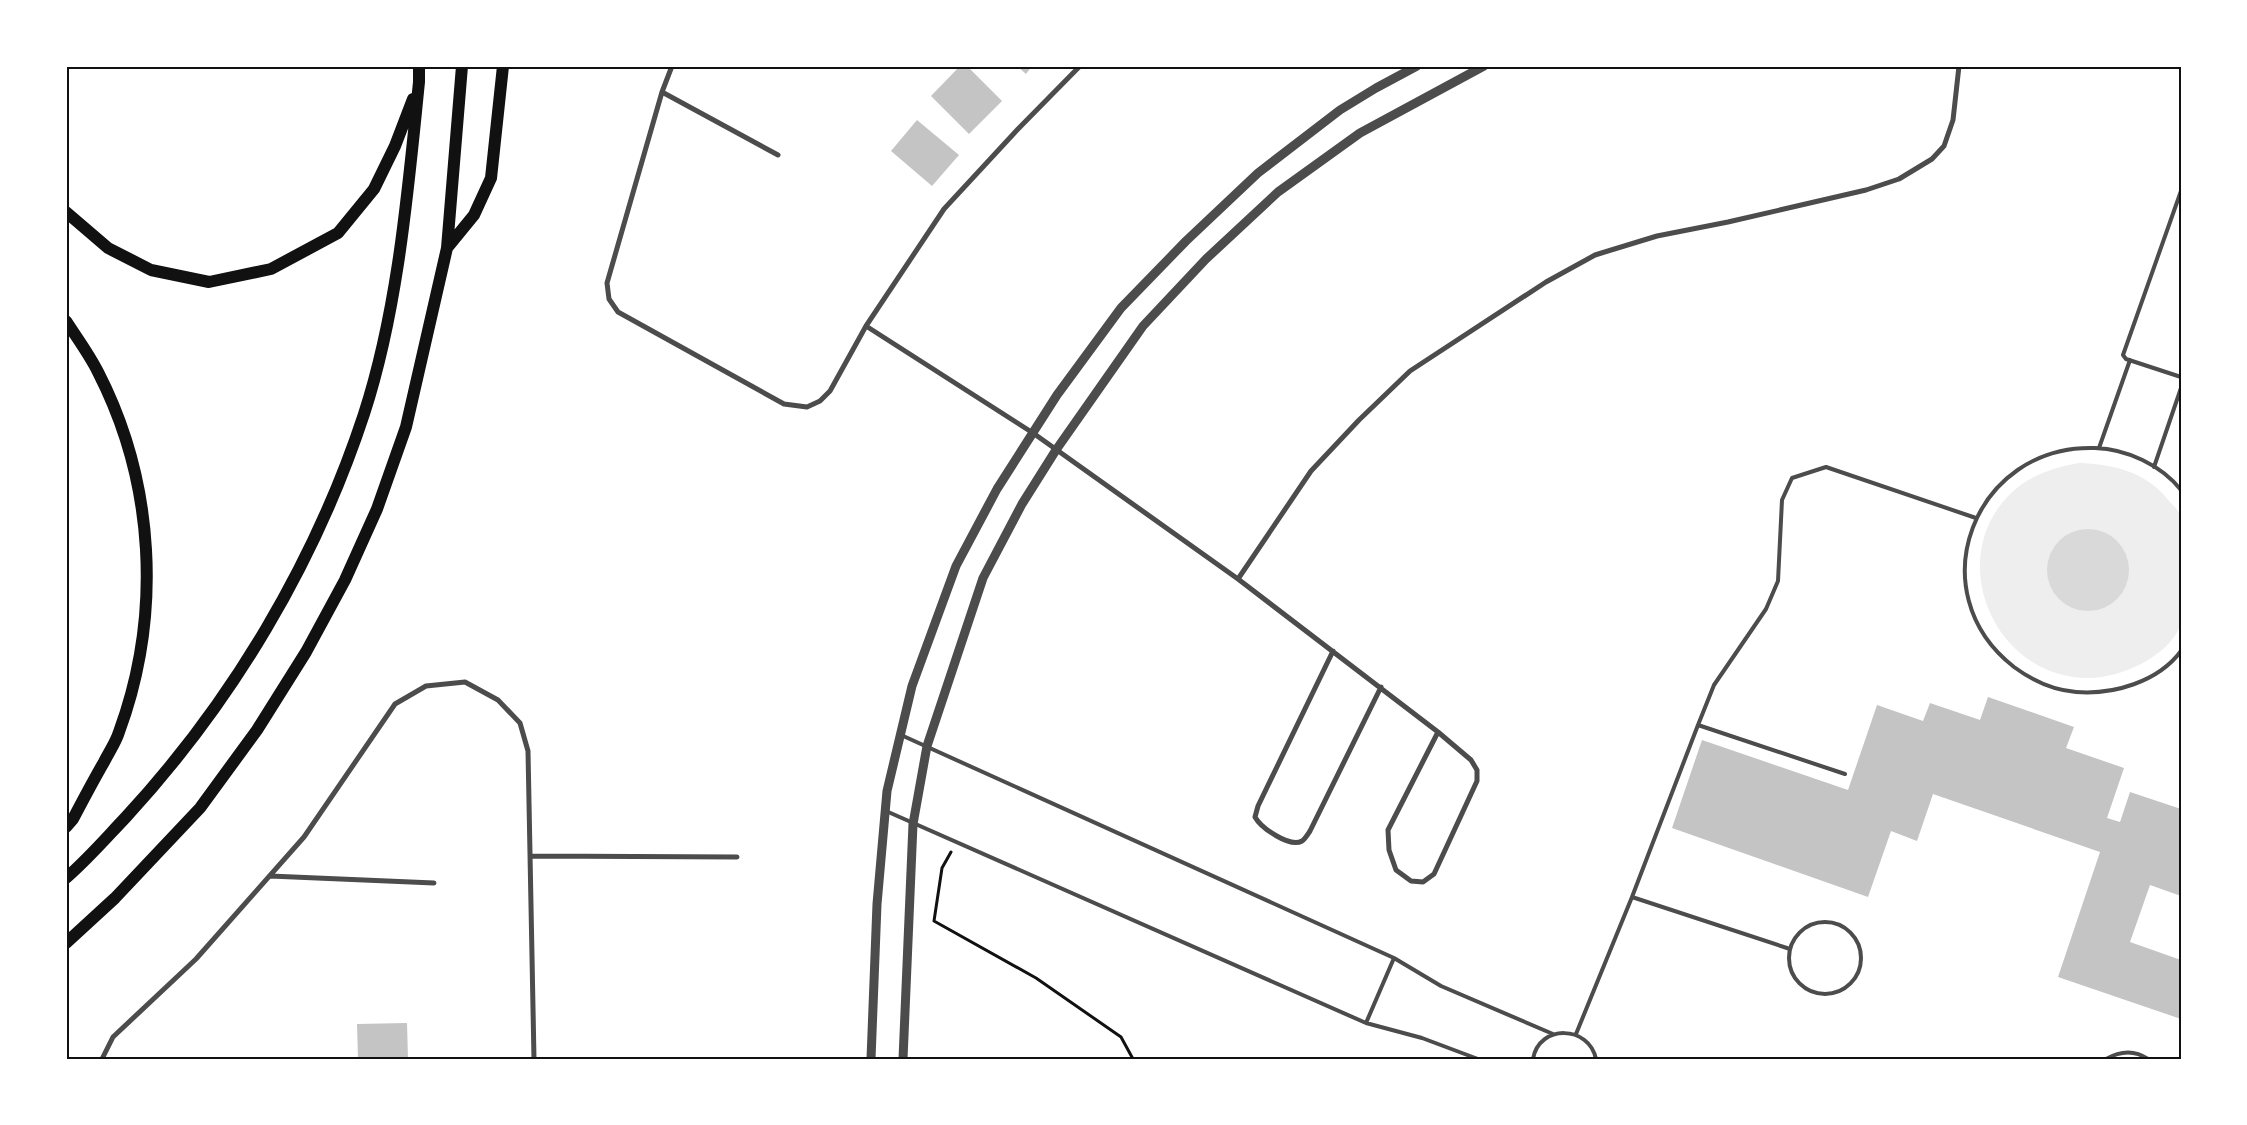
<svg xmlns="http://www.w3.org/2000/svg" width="2247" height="1125" viewBox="0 0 2247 1125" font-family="'Zilla Slab',serif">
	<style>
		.green { fill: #eee }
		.water { fill: #d9d9d9 }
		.building { fill: #c4c4c4 }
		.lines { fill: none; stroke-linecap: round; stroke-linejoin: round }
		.path { stroke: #111; stroke-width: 3 }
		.service { stroke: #4c4c4c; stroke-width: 4 }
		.minor { stroke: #4c4c4c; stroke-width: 5 }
		.tertiary { stroke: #4c4c4c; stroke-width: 9 }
		.primary { stroke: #111; stroke-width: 12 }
		.neatline { fill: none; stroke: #111; stroke-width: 2 }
	</style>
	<rect width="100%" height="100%" fill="#fff"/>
	<path class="green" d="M2079,463C2113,464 2147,472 2169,501C2173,505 2179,511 2181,516C2184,528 2181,556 2181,569C2181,580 2184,617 2180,626C2168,657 2120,678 2089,678C1988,678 1939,545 2022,484C2040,472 2058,467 2079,463Z"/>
	<path class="water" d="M2047 570a41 41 0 1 1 82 0a41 41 0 1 1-82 0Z"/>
	<path class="building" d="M960,66H967L1002,101L969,134L931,96Z
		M1017,66H1032L1026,74Z
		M917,120L959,155L932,186L891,151Z
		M1988,697L2074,727L2066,748L2124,768L2107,818L2120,822L2130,792L2181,809V896L2150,885L2130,942L2181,960V1019L2058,977L2100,852L1933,794L1917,841L1891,831L1868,897L1672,828L1702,740L1848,790L1877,705L1923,721L1930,703L1980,720Z
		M407,1023L408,1059H358L357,1024Z"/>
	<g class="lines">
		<path class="path" d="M951,852L942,868L934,921L1036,978L1121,1037L1133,1059"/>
		<path class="service" d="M2181,191L2123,355L2126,359L2181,377
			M2099,448L2130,360
			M2154,467L2181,388
			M2181,490C2161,465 2127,449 2095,448C1974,444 1917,592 2014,667C2033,681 2053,690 2076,692C2113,695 2158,682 2181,651
			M1698,725L1714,685L1766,609L1778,581L1782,500L1792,478L1826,467L1976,518
			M901,735L1394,958L1441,986L1553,1034
			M886,811L1366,1023L1422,1038L1478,1059
			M1632,897L1698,725L1845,774
			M1789 958a36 36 0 1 1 72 0a36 36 0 1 1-72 0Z
			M1366,1023L1394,958
			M1576,1034L1632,897L1790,949
			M1533,1059C1539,1024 1589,1025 1596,1059
			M2106,1059C2120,1051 2135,1050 2148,1059"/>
		<path class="minor" d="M672,66L662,92L607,283L609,299L618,312L784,404L807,407L820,401L830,391L866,326L944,209L1018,129L1080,66
			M662,92L778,155
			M866,326L1033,433L1238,579L1438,732L1471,760L1477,770V781L1434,874L1423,882L1411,881L1396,870L1389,850L1388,830L1438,732
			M1238,579L1311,471L1359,420L1410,371L1546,282L1595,255L1657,236L1728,222L1866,190L1899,179L1932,159L1944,146L1953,120L1959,66
			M1333,651L1258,806L1255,817C1261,828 1290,848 1302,841C1305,839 1308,834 1310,831L1381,687
			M531,856L737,857
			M270,876L434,883
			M102,1059L113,1037L196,959L304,837L395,704L426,686L465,682L498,700L520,723L528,751L534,1059"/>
		<path class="tertiary" d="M871,1059L877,904L887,791L912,686L956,566L997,489L1057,395L1121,308L1186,241L1258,173L1340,110L1376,88L1417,66
			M903,1059L913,824L927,746L983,578L1022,504L1056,450L1143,326L1206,259L1278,192L1360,133L1484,66"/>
		<path class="primary" d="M66,212L108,248L151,270L209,282L271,269L338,233L374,189L395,146L413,99
			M447,248L474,215L491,178L503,66
			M66,321C77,338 89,354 98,372C155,483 162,615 119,732C116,742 109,752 104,762C93,781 83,800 73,819L66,827
			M66,878C88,859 106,838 126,817C232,702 315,563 364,414C398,310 408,190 419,82V66
			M66,943L115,898L200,808L257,730L306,652L345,580L377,509L406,427L447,248L462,66"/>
	</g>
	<rect width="2247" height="1125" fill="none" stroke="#ffffff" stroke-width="135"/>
	<rect x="68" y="68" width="2112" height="990" class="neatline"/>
</svg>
